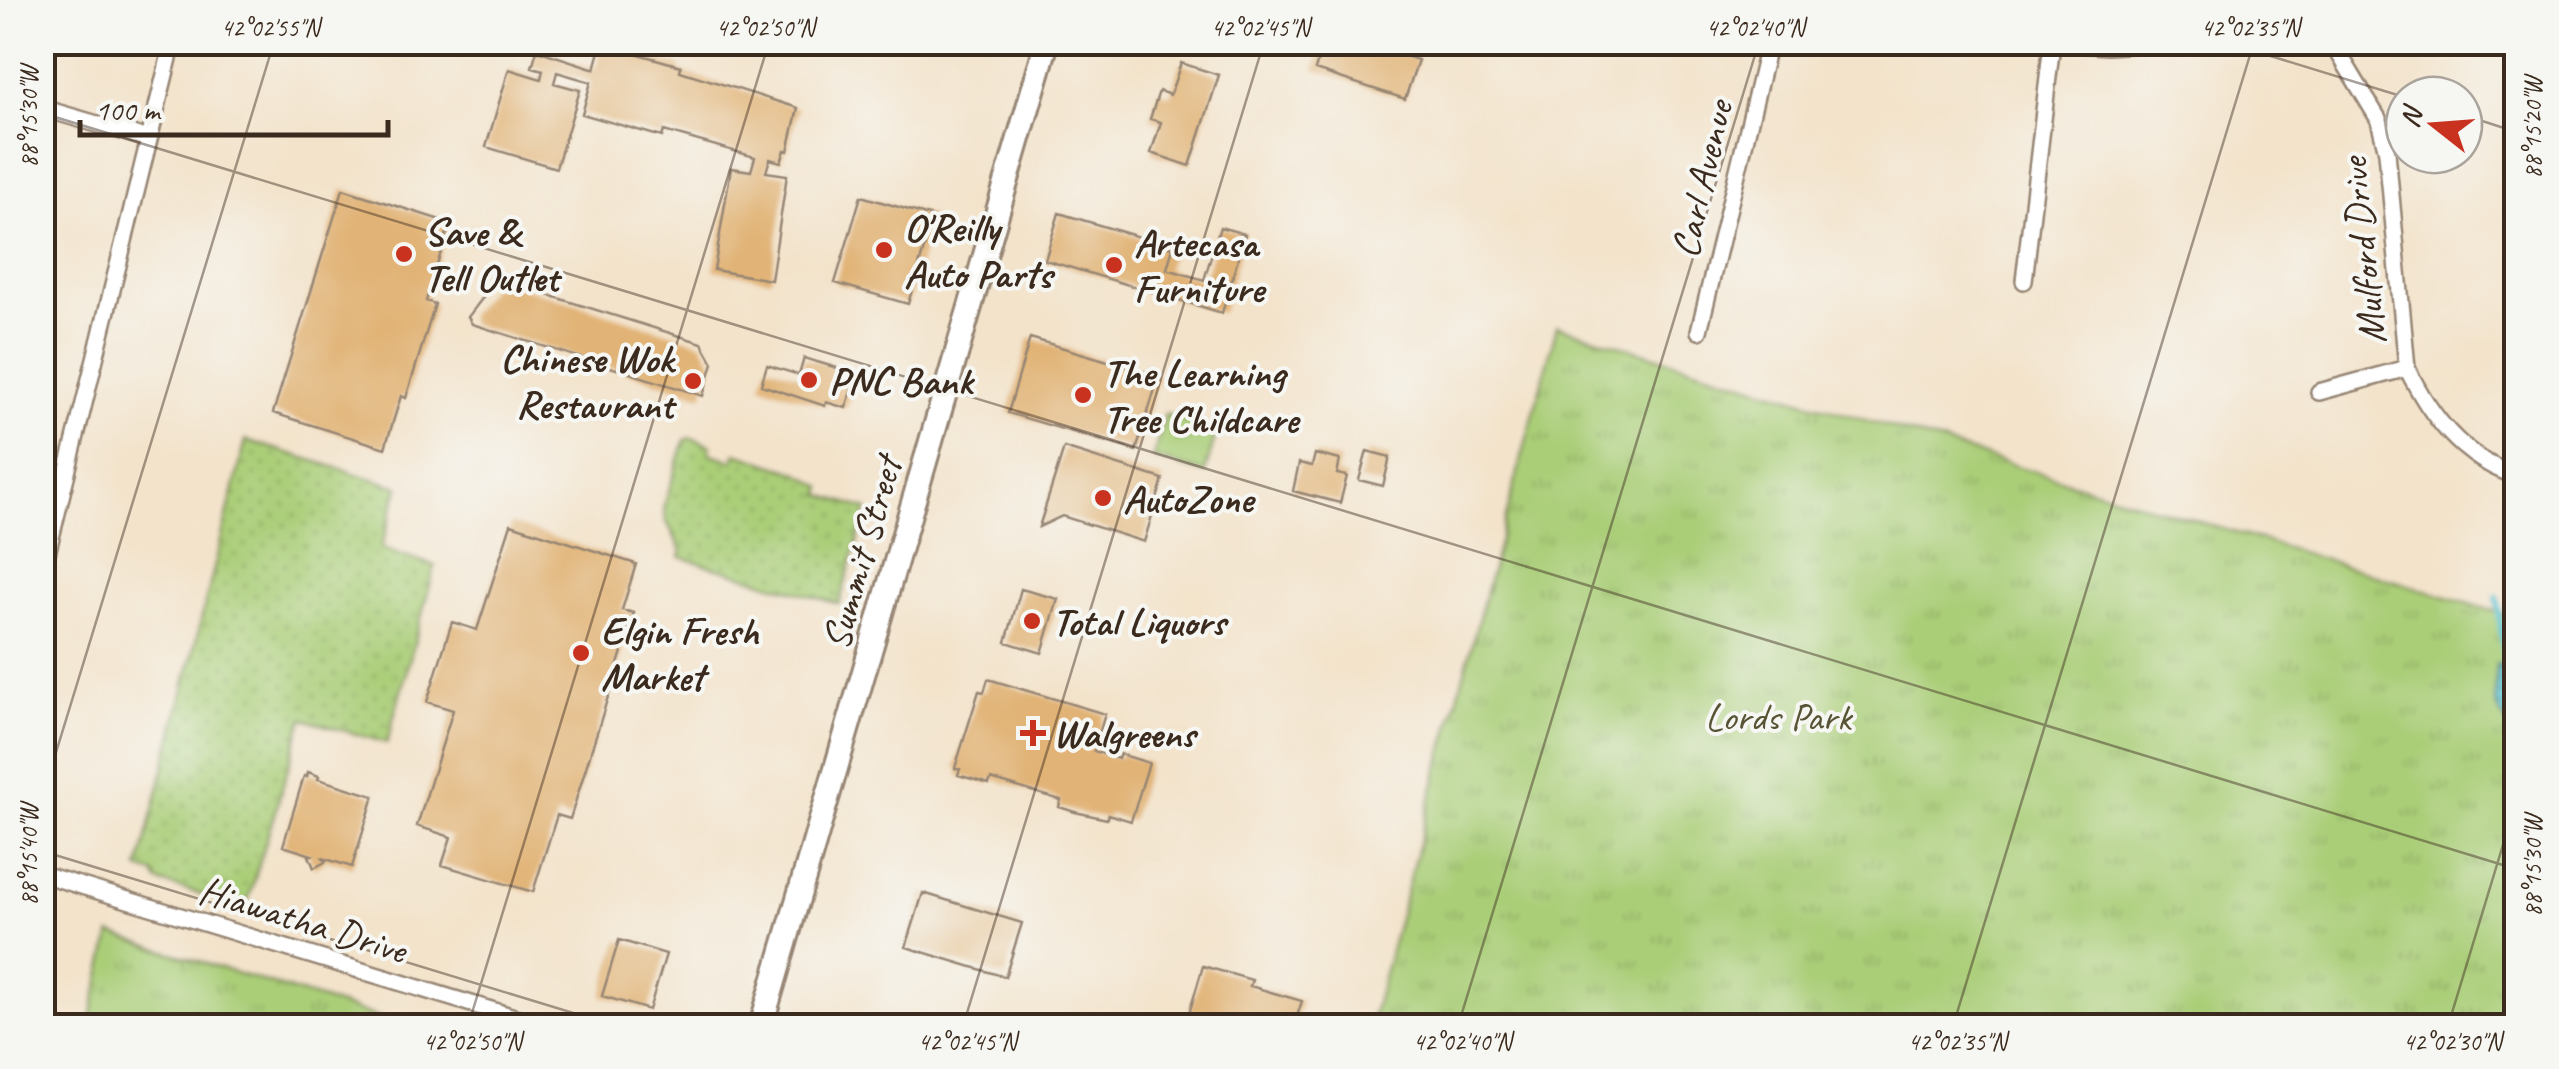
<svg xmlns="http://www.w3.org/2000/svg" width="2559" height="1069" viewBox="0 0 2559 1069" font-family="Caveat,sans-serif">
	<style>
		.grass { fill: url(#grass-dots); stroke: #727c4b; stroke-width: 2.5 }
		.park { fill: url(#park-tufts); stroke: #727c4b; stroke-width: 2.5 }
		.water { fill: url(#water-rules); stroke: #487676; stroke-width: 2.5 }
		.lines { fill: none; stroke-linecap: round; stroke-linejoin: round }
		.stream { stroke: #56c2cf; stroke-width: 6 }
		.building { fill: #e1b376 }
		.minor-casing { stroke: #978674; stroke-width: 20 }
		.secondary-casing { stroke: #978674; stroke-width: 28 }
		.minor { stroke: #fff; stroke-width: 15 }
		.secondary { stroke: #fff; stroke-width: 22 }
		.ticks { fill: none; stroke: #3b2a1e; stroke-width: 2.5; stroke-opacity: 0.45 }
		.poi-dot { fill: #c8321e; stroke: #f6f6f2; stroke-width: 4 }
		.labels { text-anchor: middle; stroke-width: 8; stroke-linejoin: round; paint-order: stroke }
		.street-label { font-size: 40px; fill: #3b2a1e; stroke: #f6f6f2 }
		.poi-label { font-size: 40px; font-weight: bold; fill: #3b2a1e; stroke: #f6f6f2; text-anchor: start }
		.park-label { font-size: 40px; fill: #575334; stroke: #f6f6f2 }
		.neatline { fill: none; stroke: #3b2a1e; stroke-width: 4 }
		.ticks-label { font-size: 25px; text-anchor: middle; fill: #3b2a1e }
	</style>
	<defs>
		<pattern id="grass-dots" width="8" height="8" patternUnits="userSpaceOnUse" patternTransform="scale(2.5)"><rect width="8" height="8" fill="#aace78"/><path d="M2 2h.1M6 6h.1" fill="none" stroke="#93b167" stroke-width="1.8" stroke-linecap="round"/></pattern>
		<pattern id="park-tufts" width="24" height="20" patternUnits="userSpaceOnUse" patternTransform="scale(2.5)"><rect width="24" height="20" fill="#aace78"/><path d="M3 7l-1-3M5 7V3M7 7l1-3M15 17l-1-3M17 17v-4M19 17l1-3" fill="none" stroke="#93b167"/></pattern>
		<pattern id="water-rules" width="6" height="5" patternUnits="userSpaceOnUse" patternTransform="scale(2.5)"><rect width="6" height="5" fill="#56c2cf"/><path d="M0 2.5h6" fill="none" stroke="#489ea7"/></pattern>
	</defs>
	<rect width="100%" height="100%" fill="#f6f6f2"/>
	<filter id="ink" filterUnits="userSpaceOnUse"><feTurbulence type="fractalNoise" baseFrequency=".01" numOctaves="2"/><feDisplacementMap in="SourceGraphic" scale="20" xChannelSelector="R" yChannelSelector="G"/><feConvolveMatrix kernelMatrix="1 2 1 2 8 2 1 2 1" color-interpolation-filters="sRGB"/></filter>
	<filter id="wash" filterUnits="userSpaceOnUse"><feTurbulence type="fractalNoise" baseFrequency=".0048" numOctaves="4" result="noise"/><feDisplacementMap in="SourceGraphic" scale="40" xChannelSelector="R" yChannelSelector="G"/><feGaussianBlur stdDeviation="2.25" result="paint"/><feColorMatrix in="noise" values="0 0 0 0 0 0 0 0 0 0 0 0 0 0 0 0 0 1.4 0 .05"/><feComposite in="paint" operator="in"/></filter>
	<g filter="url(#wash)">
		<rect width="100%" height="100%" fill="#f3e3cb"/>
		<path class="grass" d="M691,438L711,445L709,453L733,461L736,453L797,472L823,487L821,495L867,509L839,604L680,557L682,551L666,520L664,506L685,440Z
			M246,440L399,487L381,548L435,566L387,743L303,719L246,907L158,882L154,874L139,869Z"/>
		<path class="park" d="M1557,326L2516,618V1026H1370Z
			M1165,414L1217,430L1205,473L1153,458Z
			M111,934L406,1026H89Z"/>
		<path class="water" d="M2496,664L2516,669V740L2496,706Z"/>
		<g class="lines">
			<path class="stream" d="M2497,597L2505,660L2516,683"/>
		</g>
		<g id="blocks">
			<path class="building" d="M1323,42H1388L1386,50L1418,60L1405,99L1315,70Z
				M602,44L681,66L680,71L798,108L788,151L785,150L781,162L770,159L766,172L787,175L771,280L714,270L731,168L751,171L755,157L664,131L662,137L582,114L591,82L557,72L554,83L580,90L556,168L486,147L509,69L541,79L543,70L532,67L537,50L595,69Z
				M1181,63L1219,75L1190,166L1151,153L1161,122L1150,119L1159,91L1170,95Z
				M343,189L450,223L426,301L435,304L406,398L401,396L385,448L273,413Z
				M861,196L933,217L908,304L835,283Z
				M1059,213L1173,247L1167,269L1204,280L1220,227L1245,234L1222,313L1045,260Z
				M497,279L702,343L713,363L703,396L472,324L468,317Z
				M1030,338L1159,376L1136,451L1008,413Z
				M804,358L857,374L846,408L826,402L825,406L761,385L767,365L799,375Z
				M1064,448L1163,479L1144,542L1062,516L1039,527Z
				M1367,451L1390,457L1383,486L1359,480Z
				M1315,454L1340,460L1337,474L1347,476L1340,503L1293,491L1299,463L1312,466Z
				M511,524L636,564L622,610L634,613L570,819L557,815L533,892L442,865L451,837L417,826L453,710L427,702L452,622L477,630Z
				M1021,589L1058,599L1042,653L1006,642Z
				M988,679L1105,714L1094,751L1118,759L1120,754L1149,763L1131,821L1108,814L1107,819L1075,812L1059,807L1061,800L991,779L989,784L958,775L960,769L955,768L979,691L984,692Z
				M308,772L319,776L318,779L374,796L352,867L323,858L325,862L314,868L309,856L312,855L283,846L304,776L307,777Z
				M923,893L1022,923L1005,977L906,947Z
				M619,940L666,954L649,1010L602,996Z
				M1203,966L1252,980L1250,986L1302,1001L1294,1026H1191L1194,1018L1188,1017Z"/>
		</g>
	</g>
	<g filter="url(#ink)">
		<use href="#blocks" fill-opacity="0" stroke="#978674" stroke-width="2.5"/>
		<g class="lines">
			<g class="minor-casing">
				<path id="minor" d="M2051,42L2108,46L2165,42
					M2332,42L2379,120L2387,152L2407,368C2431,418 2463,458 2516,476
					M42,108L149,139
					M2024,281L2052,43
					M1699,331L1769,42
					M2319,392L2407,368
					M42,574L173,42
					M42,874L544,1026"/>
			</g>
			<g class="secondary-casing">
				<path id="secondary" d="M761,1026L1047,42"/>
			</g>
			<use href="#minor" class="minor"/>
			<use href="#secondary" class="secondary"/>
		</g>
	</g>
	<path class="ticks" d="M2225,42L2404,97M42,113L2516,869M2464,115L2516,132M42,798L274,42M42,851L616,1026M468,1026L769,42M963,1026L1264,42M1458,1026L1759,42M1953,1026L2254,42M2448,1026L2516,802"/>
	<g class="poi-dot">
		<circle cx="884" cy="250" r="10"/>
		<circle cx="404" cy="254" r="10"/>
		<circle cx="1114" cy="265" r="10"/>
		<circle cx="809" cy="380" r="10"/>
		<circle cx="693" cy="381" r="10"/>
		<circle cx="1083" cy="395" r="10"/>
		<circle cx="1103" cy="498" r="10"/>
		<circle cx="1032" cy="621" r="10"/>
		<circle cx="581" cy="653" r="10"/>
		<path d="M1028 718h10v10h10v10h-10v10h-10v-10h-10v-10h10z"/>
	</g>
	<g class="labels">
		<g class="street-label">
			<text transform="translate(1701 179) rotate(-77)" y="14">Carl Avenue</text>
			<text transform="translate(2362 251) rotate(-96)" y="14">Mulford Drive</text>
			<text transform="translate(861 553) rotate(-74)" y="14">Summit Street</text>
			<text transform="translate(303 919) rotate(17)" y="14">Hiawatha Drive</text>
		</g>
		<g class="poi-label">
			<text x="904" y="241">O'Reilly<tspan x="904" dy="46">Auto Parts</tspan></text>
			<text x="424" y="245">Save &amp;<tspan x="424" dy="46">Tell Outlet</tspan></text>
			<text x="1134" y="256">Artecasa<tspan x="1134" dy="46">Furniture</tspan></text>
			<text x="673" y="372" text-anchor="end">Chinese Wok<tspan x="673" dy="46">Restaurant</tspan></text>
			<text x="1103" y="386">The Learning<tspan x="1103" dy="46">Tree Childcare</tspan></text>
			<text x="829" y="394">PNC Bank</text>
			<text x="1123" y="512">AutoZone</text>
			<text x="1052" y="635">Total Liquors</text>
			<text x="601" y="644">Elgin Fresh<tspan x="601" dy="46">Market</tspan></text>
			<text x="1053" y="747">Walgreens</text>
		</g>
		<g class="park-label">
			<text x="1778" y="730">Lords Park</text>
		</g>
	</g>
	<rect width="2559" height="1069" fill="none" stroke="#f6f6f2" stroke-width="110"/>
	<g transform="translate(2434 125) rotate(287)"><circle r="48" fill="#f6f6f2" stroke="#aba49d" stroke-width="2.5"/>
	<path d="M0-8L18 38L0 25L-18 38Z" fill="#c8321e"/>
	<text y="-15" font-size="28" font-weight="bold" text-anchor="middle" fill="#3b2a1e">N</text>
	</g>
	<path d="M80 120v15h308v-15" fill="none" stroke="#3b2a1e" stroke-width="5"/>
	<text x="95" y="120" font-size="30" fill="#3b2a1e" stroke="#f6f6f2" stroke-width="8" paint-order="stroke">100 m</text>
	<rect x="55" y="55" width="2449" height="959" class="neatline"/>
	<g class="ticks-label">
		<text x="270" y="36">42°02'55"N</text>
		<text x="765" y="36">42°02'50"N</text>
		<text x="1260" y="36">42°02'45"N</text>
		<text x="1755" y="36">42°02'40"N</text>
		<text x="2250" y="36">42°02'35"N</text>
		<text transform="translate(28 117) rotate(-90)" y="9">88°15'30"W</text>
		<text transform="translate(2532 128) rotate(-90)" y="9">88°15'20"W</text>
		<text transform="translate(28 855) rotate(-90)" y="9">88°15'40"W</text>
		<text transform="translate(2532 866) rotate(-90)" y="9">88°15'30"W</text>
		<text x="472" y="1050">42°02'50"N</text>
		<text x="967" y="1050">42°02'45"N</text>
		<text x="1462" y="1050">42°02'40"N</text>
		<text x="1957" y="1050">42°02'35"N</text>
		<text x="2452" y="1050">42°02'30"N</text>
	</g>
</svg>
